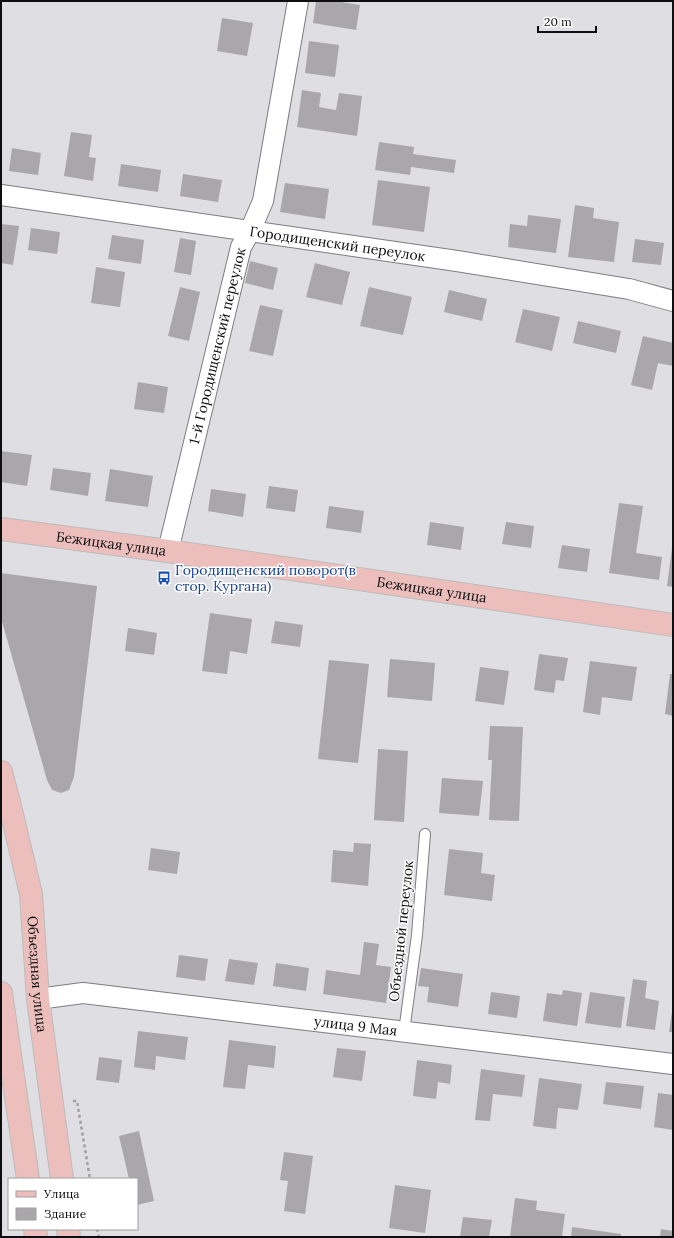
<svg xmlns="http://www.w3.org/2000/svg" width="674" height="1238" viewBox="0 0 674 1238" font-family="Lora,serif">
	<style>
		.building { fill: #a9a7ac }
		.lines { fill: none; stroke-linecap: round; stroke-linejoin: round }
		.lane-casing { stroke: #7c7d82; stroke-width: 12 }
		.street-casing { stroke: #7c7d82; stroke-width: 22 }
		.primary-casing { stroke: #bcbcbc; stroke-width: 24 }
		.path { stroke: #9f9fa3; stroke-width: 2.5; stroke-dasharray: 3 3; stroke-linecap: butt }
		.lane { stroke: #fff; stroke-width: 10 }
		.street { stroke: #fff; stroke-width: 20 }
		.primary { stroke: #ecbfbd; stroke-width: 22 }
		.labels { text-anchor: middle; stroke-width: 3; stroke-linejoin: round; paint-order: stroke }
		.street-label { font-size: 14px; fill: #0e0e10; stroke: #fff }
		.transit-label { font-size: 14px; fill: #164399; stroke: #fff; text-anchor: start }
	</style>
	<rect width="100%" height="100%" fill="#dedee3"/>
	<path class="building" d="M316,1H335L360,5L356,30L313,23Z
		M222,18L253,23L247,56L217,51Z
		M309,41L339,45L335,77L305,73Z
		M302,90L321,93L319,107L336,110L339,93L362,96L357,136L297,127Z
		M71,132L92,135L89,157L96,158L93,181L64,176Z
		M379,142L414,147L413,154L456,160L454,173L411,167L410,175L375,170Z
		M12,148L41,153L38,175L9,171Z
		M121,164L161,170L158,192L118,186Z
		M183,174L222,180L218,202L180,196Z
		M378,180L430,187L424,232L372,225Z
		M285,183L329,189L325,219L280,212Z
		M575,205L594,208L593,218L619,222L614,262L568,257Z
		M528,215L561,219L556,253L508,247L510,224L527,226Z
		M1,224L19,226L13,265L1,263Z
		M31,228L60,232L57,254L28,250Z
		M112,235L144,240L141,264L108,259Z
		M180,238L196,241L191,275L174,272Z
		M635,239L664,243L661,265L632,262Z
		M250,261L278,268L273,290L245,283Z
		M315,263L350,272L342,305L306,297Z
		M96,267L125,272L120,307L91,303Z
		M180,287L200,292L189,341L168,336Z
		M369,287L412,297L403,335L360,326Z
		M449,290L487,299L482,321L444,312Z
		M260,305L283,310L273,356L249,351Z
		M523,309L560,317L552,351L515,342Z
		M578,321L621,331L616,353L573,343Z
		M643,336L673,343V366L658,363L652,390L631,385Z
		M138,382L168,387L164,413L134,409Z
		M1,451L32,455L27,486L1,482Z
		M53,468L91,473L88,496L50,490Z
		M110,469L153,476L148,507L105,501Z
		M269,486L298,490L295,512L266,508Z
		M211,489L246,494L243,517L208,511Z
		M619,503L643,506L636,553L662,557L659,580L609,573Z
		M329,506L364,511L361,533L326,528Z
		M430,522L464,527L461,550L427,545Z
		M506,522L534,526L531,548L502,544Z
		M562,545L590,549L587,572L558,568Z
		M672,548H673V587L667,586Z
		M1,573L97,586L74,777L69,790L61,793L52,790L47,780L1,618Z
		M210,613L252,619L247,654L230,651L227,674L202,671Z
		M275,621L303,625L300,647L271,643Z
		M128,628L157,633L154,655L125,651Z
		M539,654L568,658L564,681L556,680L554,693L534,690Z
		M390,659L435,663L432,701L387,697Z
		M329,660L369,664L358,763L318,759Z
		M590,661L637,667L632,701L602,697L600,715L583,712Z
		M480,667L509,671L504,705L475,701Z
		M670,674H673V716L665,714Z
		M490,726L523,727L519,821L489,820L492,760H488Z
		M378,749L408,751L404,822L374,820Z
		M442,778L483,781L479,816L439,813Z
		M354,843L371,844L368,886L331,882L333,850L353,852Z
		M151,848L180,852L177,874L148,870Z
		M449,849L483,853L481,873L495,875L492,901L444,895Z
		M364,942L379,944L376,965L391,967L386,1003L323,994L326,970L360,975Z
		M179,955L208,959L205,981L176,977Z
		M229,959L258,963L254,985L225,981Z
		M276,963L309,968L306,991L273,986Z
		M421,968L463,974L458,1007L427,1002L429,987L418,986Z
		M633,979L647,981L645,998L659,1001L655,1030L626,1026Z
		M563,990L582,993L577,1026L543,1021L547,993L562,995Z
		M491,992L520,996L517,1018L488,1014Z
		M590,992L625,997L621,1028L585,1023Z
		M672,1011H673V1032H669Z
		M138,1031L188,1037L185,1060L156,1056L155,1070L134,1067Z
		M229,1040L276,1046L274,1068L248,1065L245,1089L223,1087Z
		M337,1048L366,1051L362,1081L333,1077Z
		M99,1057L122,1060L119,1083L96,1080Z
		M417,1060L452,1065L450,1084L438,1082L436,1099L413,1096Z
		M481,1069L525,1075L522,1097L493,1094L490,1121L475,1120Z
		M539,1078L582,1084L578,1110L558,1108L556,1129L533,1126Z
		M606,1082L644,1086L641,1109L603,1104Z
		M658,1093L673,1095V1130L654,1127Z
		M139,1131L154,1201L137,1205V1179H129L119,1136Z
		M284,1152L313,1156L305,1214L284,1211L288,1181L280,1180Z
		M395,1185L431,1190L425,1233L389,1228Z
		M515,1198L537,1201L536,1210L565,1214L562,1237H510Z
		M463,1217L492,1220L489,1237H460Z
		M572,1227L621,1234V1237H571Z
		M661,1229L673,1231V1237H660Z"/>
	<g class="lines">
		<g class="lane-casing">
			<path id="lane" d="M404,1032L417,935L425,834"/>
		</g>
		<g class="street-casing">
			<g id="street">
				<path id="s1" d="M1,195L457,261L629,289L673,301"/>
				<path id="s2" d="M168,551L241,247L250,231L263,201L298,1"/>
				<path id="s3" d="M38,999L83,993L673,1064"/>
			</g>
		</g>
		<g class="primary-casing">
			<g id="primary">
				<path id="s4" d="M1,529L168,551L673,625"/>
				<path id="s5" d="M1,772L9,802L31,894L38,999L62,1179"/>
				<path d="M1,993L28,1179"/>
				<path d="M35,1229L36,1237"/>
				<path d="M68,1229L69,1237"/>
			</g>
		</g>
		<path class="path" d="M73,1101H77L90,1179
			M97,1229L99,1237"/>
		<use href="#lane" class="lane"/>
		<use href="#street" class="street"/>
		<use href="#primary" class="primary"/>
	</g>
	<defs>
		<g id="bus-bare" transform="scale(1.08)"><path d="M-5-6H5V4H4V6H2V4H-2V6H-4V4H-5ZM-3.5-4V0h7V-4ZM-3.5 1.2v1.5H-2V1.2ZM2 1.2v1.5H3.5V1.2Z" fill="#1a4fb4" stroke="#fff" stroke-width="2.5" paint-order="stroke"/></g>
	</defs>
	<g fill-rule="evenodd">
		<use href="#bus-bare" x="164" y="578"/>
	</g>
	<g class="labels">
		<g class="street-label">
			<text dy="5" stroke="none"><textPath href="#s1" startOffset="340">Городищенский переулок</textPath></text>
			<text dy="5" stroke="none"><textPath href="#s2" startOffset="211">1-й Городищенский переулок</textPath></text>
			<text dy="5" stroke="none"><textPath href="#s4" startOffset="111">Бежицкая улица</textPath></text>
			<text dy="5" stroke="none"><textPath href="#s4" startOffset="435">Бежицкая улица</textPath></text>
			<text transform="translate(401 931) rotate(-84)" y="5">Объездной переулок</text>
			<text dy="5" stroke="none"><textPath href="#s5" startOffset="206">Объездная улица</textPath></text>
			<text dy="5" stroke="none"><textPath href="#s3" startOffset="320">улица 9 Мая</textPath></text>
		</g>
		<g class="transit-label">
			<text x="175" y="575">Городищенский поворот(в<tspan x="175" dy="16">стор. Кургана)</tspan></text>
		</g>
	</g>
	<rect width="674" height="1238" fill="none" stroke="#0e0e10" stroke-width="4"/>
	<rect x="8" y="1178" width="130" height="52" fill="#ffffff" stroke="#9f9f9f"/>
	<rect x="16" y="1191" width="20" height="6" fill="#ecbfbd" stroke="#9f9f9f"/>
	<text x="44" y="1198" font-size="12" fill="#0e0e10">Улица</text>
	<rect x="16" y="1208" width="20" height="12" fill="#a9a7ac" stroke="#9f9f9f"/>
	<text x="44" y="1218" font-size="12" fill="#0e0e10">Здание</text>
	<path d="M538 26v6h58v-6" fill="none" stroke="#0e0e10" stroke-width="2"/>
	<text x="544" y="26" font-size="12" fill="#0e0e10" stroke="#ffffff" stroke-width="3" paint-order="stroke">20 m</text>
</svg>
